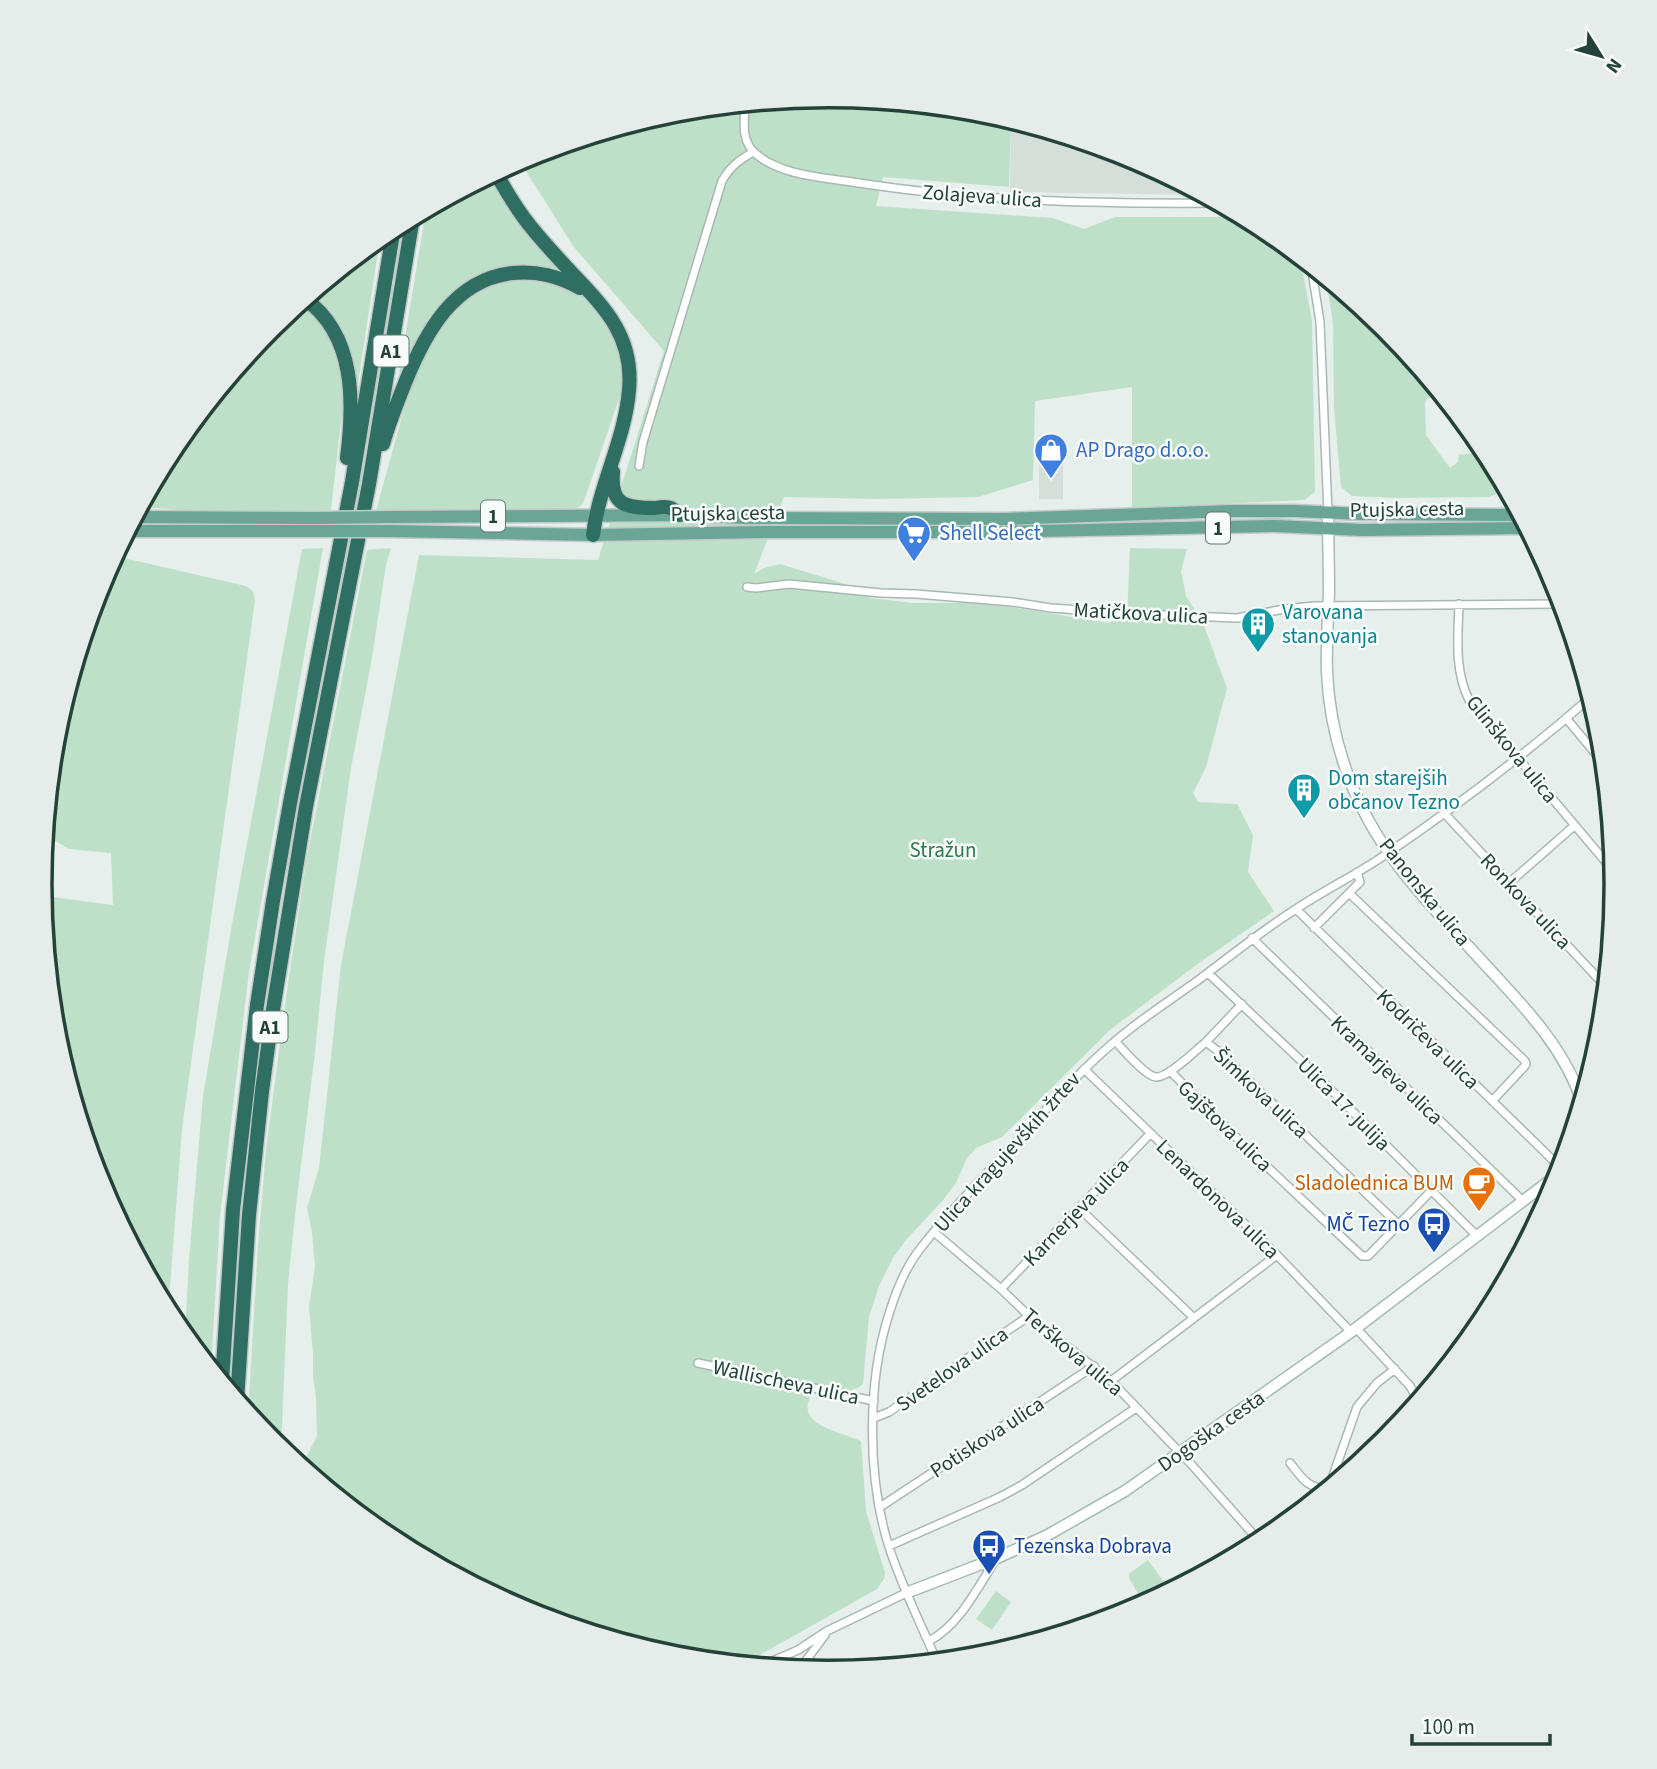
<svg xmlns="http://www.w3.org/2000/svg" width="1657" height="1769" viewBox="0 0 1657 1769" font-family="'Source Sans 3',sans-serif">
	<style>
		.built { fill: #d4dfda }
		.green { fill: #bfe0c8 }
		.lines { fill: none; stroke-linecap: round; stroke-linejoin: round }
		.street-casing { stroke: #a8b8b2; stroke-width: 10 }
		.secondary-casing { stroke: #a4bbb3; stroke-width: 13 }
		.primary-casing { stroke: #c2cac8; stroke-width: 15 }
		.highway-casing { stroke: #c2cac8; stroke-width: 17 }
		.street { stroke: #fff; stroke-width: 7 }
		.secondary { stroke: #fff; stroke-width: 10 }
		.primary { stroke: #6aa596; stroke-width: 12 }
		.highway { stroke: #2f6f62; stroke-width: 14 }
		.primary-bridge-casing { stroke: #c2cac8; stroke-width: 15; stroke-linecap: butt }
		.primary-bridge { stroke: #6aa596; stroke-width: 12 }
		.labels { text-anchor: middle; stroke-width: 5; stroke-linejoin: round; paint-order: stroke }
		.shield { fill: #f7fbf9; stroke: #637a73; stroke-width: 2 }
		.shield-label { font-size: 19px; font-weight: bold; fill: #24423a }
		.street-label { font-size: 21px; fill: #24423a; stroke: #f7fbf9 }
		.shop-label { font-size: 21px; fill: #366cbe; stroke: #f7fbf9; text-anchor: start }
		.culture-label { font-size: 21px; fill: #0d838f; stroke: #f7fbf9; text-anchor: start }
		.park-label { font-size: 21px; fill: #2d7a4b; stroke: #f7fbf9 }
		.food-label { font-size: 21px; fill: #c56008; stroke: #f7fbf9; text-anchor: end }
		.transit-label { font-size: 21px; fill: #164399; stroke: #f7fbf9; text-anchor: end }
		.rim { fill: none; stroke: #24423a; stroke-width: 3.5 }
	</style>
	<rect width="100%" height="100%" fill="#e6efeb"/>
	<path class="built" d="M1011,120L1131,156L1202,195L1010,192Z
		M1039,461H1063V499H1039Z"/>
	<path class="green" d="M829,96L983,111L1011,120L1009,187L883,177L876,206L1053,218L1084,229L1115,217H1243L1267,229L1300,257L1312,321L1315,492L1304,500L1132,508V387L1035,401L1033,480L978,497L878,499L784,497L754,574L764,568L780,564L855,587L871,598L912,603H967L1012,607L1108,623L1115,620L1127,618L1130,548L1187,549L1181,571L1186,596L1203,623L1227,688L1206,767L1193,793L1198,802L1237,804L1253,835L1248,872L1274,911L1199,963L1110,1030L1002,1137L976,1148L967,1158L956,1183L944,1199L906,1240L893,1258L879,1286L869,1317L863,1384C851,1396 834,1387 819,1384C786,1423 832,1429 861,1441L866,1511L885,1573L884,1579L877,1589L744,1664L674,1658L526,1613L390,1540L301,1467L317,1436L316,1399L313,1374V1354L309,1307L315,1267L312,1232L307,1208L319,1168L341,965L419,555L598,560L664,351L573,246L519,160L527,156L675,111Z
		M492,175L572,280L479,276L398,380L426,210Z
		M380,238L358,383H354L309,296Z
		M540,276L573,287L590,300L609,326L619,348L624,374L621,393L583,504L577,508L568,511H376L407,398L405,395C424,354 443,303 487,283C497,278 527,277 540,276Z
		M1326,278L1386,327L1439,392L1427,399L1425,403L1426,435L1450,468L1458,462L1459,455L1482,452L1487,453C1495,468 1516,492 1487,497L1395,498L1352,496L1341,487L1334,409L1333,324Z
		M302,302C308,308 316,314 322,321C337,340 343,377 347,400L343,404L331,510L309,512L222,513L141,507L173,446L271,327Z
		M323,548L249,972L220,1216L211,1369L185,1336L189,1259L203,1096L232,924L302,549Z
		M391,548L386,565L371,664L351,768L324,961L315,1052L296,1206L288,1284L281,1450L271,1442L248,1414L258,1246L266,1149L287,991L306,862L367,550Z
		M115,556L246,586L253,591L255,600L182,1129L168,1313L100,1186L55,1038L42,902L53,897L113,905L111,853L69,849L45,835L55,730L100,582Z
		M1148,1560L1169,1589L1145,1605L1129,1578V1574Z
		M996,1591L1011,1602L992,1630L976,1619Z
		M1027,1631L1032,1634L1036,1641L1000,1652L999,1650L1001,1644Z"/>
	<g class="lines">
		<g class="street-casing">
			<path id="street" d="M745,104C744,122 741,142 756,154C781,175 820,177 852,182C973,201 1095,204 1218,203
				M1311,265L1320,322L1328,513
				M639,466L643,442L722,181C730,167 739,160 753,152
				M747,587L756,588L789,584L881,593L916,594L1013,602L1051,608L1138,614L1237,618L1284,609L1314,606L1563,604
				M1459,604C1458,636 1454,670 1469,700L1616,874
				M1566,718L1605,765
				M1445,814L1607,988
				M1509,883L1574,826
				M1349,893L1525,1061L1526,1064L1524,1067L1492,1101
				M1296,909L1562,1169
				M1314,928L1360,882L1357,872
				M1252,938L1523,1201
				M1208,973L1313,1072L1477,1236
				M1115,1041C1123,1049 1145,1076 1156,1077C1168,1078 1196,1050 1206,1042L1218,1051L1399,1225
				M1206,1042L1242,1004
				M1084,1069L1277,1255L1351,1332
				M1170,1071L1243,1144L1362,1256H1368L1374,1250L1432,1190
				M1080,1209L1194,1318
				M934,1232L1001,1289L1029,1316L1111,1381L1191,1464L1261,1543
				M1001,1289L1150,1134
				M1356,1328L1410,1386L1419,1402
				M1472,1334L1473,1335
				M698,1363L874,1401
				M1111,1381L1277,1255
				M874,1418L889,1412L1029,1316
				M1290,1463C1304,1480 1305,1486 1328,1490
				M1328,1490L1357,1407L1377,1383L1395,1369
				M880,1507L1094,1366
				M889,1546L1000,1497L1022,1485L1136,1408
				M929,1641C959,1626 978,1587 996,1559
				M937,1662C921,1624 902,1587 889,1547C867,1478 867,1382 889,1314C896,1291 905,1268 920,1249C945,1216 975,1186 1003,1156C1039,1118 1073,1077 1113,1043C1139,1020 1169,1001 1197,981C1229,957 1260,932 1293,911C1324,890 1358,874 1388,853C1458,805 1527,753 1591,697
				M761,1666L798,1650L827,1631L906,1593
				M799,1670L825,1635"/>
		</g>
		<g class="secondary-casing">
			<path id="secondary" d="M1328,513C1328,539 1329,566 1329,592C1328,619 1326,645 1327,672C1330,742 1355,809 1397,864C1419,894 1445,921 1470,948C1512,995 1562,1040 1582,1102
				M906,1593L997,1558L1046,1536L1125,1491L1351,1332L1561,1172"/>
		</g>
		<g class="primary-casing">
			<path id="primary" d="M135,517L317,518
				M390,517L680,515L744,518L1005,519L1231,511H1295L1362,514L1521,515
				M128,531H316
				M389,531L593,535L765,532H993L1275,526L1362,530L1527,528"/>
		</g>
		<g class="highway-casing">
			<path id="highway" d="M496,173C506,191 517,210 531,227C543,242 556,256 570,271C604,307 634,336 629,390C625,440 599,485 593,535
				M305,299C356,335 354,404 347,458
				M383,444C389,423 397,403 405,383C425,333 454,279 513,273C538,271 558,276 580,288
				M613,472C610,505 625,508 655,508C660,507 667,506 671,508C675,510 677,513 680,515
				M222,1382L233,1210L257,1005L273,901L290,803L352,482L394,227
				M237,1401L249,1215L262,1091L273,1010L306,807L369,484L413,217"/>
		</g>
		<use href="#street" class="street"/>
		<use href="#secondary" class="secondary"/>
		<use href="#primary" class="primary"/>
		<use href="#highway" class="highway"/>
		<g class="primary-bridge-casing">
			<path id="primary-bridge" d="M317,518L390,517
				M316,531H389"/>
		</g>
		<use href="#primary-bridge" class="primary-bridge"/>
	</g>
	<defs>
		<g id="shop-pin" transform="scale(1.75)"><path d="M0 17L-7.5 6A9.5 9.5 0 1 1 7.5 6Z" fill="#3f7fe0" stroke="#f7fbf9"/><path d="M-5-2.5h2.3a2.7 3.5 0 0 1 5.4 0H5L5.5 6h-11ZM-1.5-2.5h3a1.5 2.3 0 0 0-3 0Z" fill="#fff"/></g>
		<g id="supermarket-pin" transform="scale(1.75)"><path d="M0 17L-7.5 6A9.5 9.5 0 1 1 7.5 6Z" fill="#3f7fe0" stroke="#f7fbf9"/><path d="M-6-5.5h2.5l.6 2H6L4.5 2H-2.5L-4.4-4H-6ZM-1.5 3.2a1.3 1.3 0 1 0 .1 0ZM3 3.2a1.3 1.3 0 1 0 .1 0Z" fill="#fff"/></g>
		<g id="building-pin" transform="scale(1.75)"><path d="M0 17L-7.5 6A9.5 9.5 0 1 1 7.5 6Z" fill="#0f9aa8" stroke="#f7fbf9"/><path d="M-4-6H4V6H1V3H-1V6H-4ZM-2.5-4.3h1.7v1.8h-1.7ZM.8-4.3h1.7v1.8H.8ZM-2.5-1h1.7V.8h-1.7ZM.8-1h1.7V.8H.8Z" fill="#fff"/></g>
		<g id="cafe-pin" transform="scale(1.75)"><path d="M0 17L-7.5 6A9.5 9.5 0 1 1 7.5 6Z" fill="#e8710a" stroke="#f7fbf9"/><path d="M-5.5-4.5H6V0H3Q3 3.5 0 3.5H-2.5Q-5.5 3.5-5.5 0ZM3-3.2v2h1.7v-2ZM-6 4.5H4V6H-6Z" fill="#fff"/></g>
		<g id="bus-pin" transform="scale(1.75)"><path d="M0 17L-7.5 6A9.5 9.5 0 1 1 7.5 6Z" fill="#1a4fb4" stroke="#f7fbf9"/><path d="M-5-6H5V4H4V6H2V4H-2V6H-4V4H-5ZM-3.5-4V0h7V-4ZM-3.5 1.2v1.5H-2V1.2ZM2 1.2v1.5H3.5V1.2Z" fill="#fff"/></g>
	</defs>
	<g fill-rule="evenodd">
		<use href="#shop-pin" x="1051" y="450"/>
		<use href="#supermarket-pin" x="914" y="533"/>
		<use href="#building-pin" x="1258" y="624"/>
		<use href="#building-pin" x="1304" y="790"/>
		<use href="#cafe-pin" x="1479" y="1183"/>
		<use href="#bus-pin" x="1434" y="1224"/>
		<use href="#bus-pin" x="989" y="1546"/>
	</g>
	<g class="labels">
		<g class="shield">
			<rect x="373.5" y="335.5" width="35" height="31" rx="5"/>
			<rect x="481" y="500.5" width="24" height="31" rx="5"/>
			<rect x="1206" y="512.5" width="24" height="31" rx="5"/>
			<rect x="252.5" y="1011.5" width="35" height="31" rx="5"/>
		</g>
		<g class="shield-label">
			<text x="391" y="358">A1</text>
			<text x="493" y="523">1</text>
			<text x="1218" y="535">1</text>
			<text x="270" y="1034">A1</text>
		</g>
		<g class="street-label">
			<text transform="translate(982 196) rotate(4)" y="7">Zolajeva ulica</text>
			<text transform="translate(1407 509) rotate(-1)" y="7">Ptujska cesta</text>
			<text transform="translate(728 513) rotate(-1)" y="7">Ptujska cesta</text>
			<text transform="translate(1141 613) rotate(3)" y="7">Matičkova ulica</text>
			<text transform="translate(1512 749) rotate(51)" y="7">Glinškova ulica</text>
			<text transform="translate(1425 892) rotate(51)" y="7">Panonska ulica</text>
			<text transform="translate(1526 901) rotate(47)" y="7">Ronkova ulica</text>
			<text transform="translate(1428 1039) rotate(44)" y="7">Kodričeva ulica</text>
			<text transform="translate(1387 1070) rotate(44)" y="7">Kramarjeva ulica</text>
			<text transform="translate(1261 1093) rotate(43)" y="7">Šimkova ulica</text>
			<text transform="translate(1344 1104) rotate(45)" y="7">Ulica 17. julija</text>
			<text transform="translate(1225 1126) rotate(44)" y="7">Gajštova ulica</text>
			<text transform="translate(1007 1152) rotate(-48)" y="7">Ulica kragujevških žrtev</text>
			<text transform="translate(1218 1199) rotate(44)" y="7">Lenardonova ulica</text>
			<text transform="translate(1076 1212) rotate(-46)" y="7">Karnerjeva ulica</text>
			<text transform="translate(1073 1352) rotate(40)" y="7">Terškova ulica</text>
			<text transform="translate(952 1369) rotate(-35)" y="7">Svetelova ulica</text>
			<text transform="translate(786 1382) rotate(12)" y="7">Wallischeva ulica</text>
			<text transform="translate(1211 1431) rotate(-35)" y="7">Dogoška cesta</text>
			<text transform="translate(987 1437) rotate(-33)" y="7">Potiskova ulica</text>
		</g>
		<g class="shop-label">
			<text x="1076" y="457">AP Drago d.o.o.</text>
			<text x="939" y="540">Shell Select</text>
		</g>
		<g class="culture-label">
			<text x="1282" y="619">Varovana<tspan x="1282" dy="24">stanovanja</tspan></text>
			<text x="1328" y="785">Dom starejših<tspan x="1328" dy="24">občanov Tezno</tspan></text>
		</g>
		<g class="park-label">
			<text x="943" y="857">Stražun</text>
		</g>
		<g class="food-label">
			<text x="1454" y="1190">Sladolednica BUM</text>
		</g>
		<g class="transit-label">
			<text x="1410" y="1231">MČ Tezno</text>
			<text x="1014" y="1553" text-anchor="start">Tezenska Dobrava</text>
		</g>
	</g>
	<path d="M0 0H1657V1769H0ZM52 884a776 776 0 1 1 1552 0a776 776 0 1 1-1552 0Z" fill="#e6ecea" fill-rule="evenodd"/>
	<path class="rim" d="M52 884a776 776 0 1 1 1552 0a776 776 0 1 1-1552 0Z"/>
	<g transform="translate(1601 56) rotate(127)" stroke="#f7fbf9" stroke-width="5" paint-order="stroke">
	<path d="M0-5L12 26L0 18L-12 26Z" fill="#24423a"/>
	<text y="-10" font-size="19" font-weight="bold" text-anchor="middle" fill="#24423a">N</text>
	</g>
	<path d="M1412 1734v10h138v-10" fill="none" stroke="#24423a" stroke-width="3.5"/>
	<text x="1422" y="1734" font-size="21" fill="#24423a" stroke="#f7fbf9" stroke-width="5" paint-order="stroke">100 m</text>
</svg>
